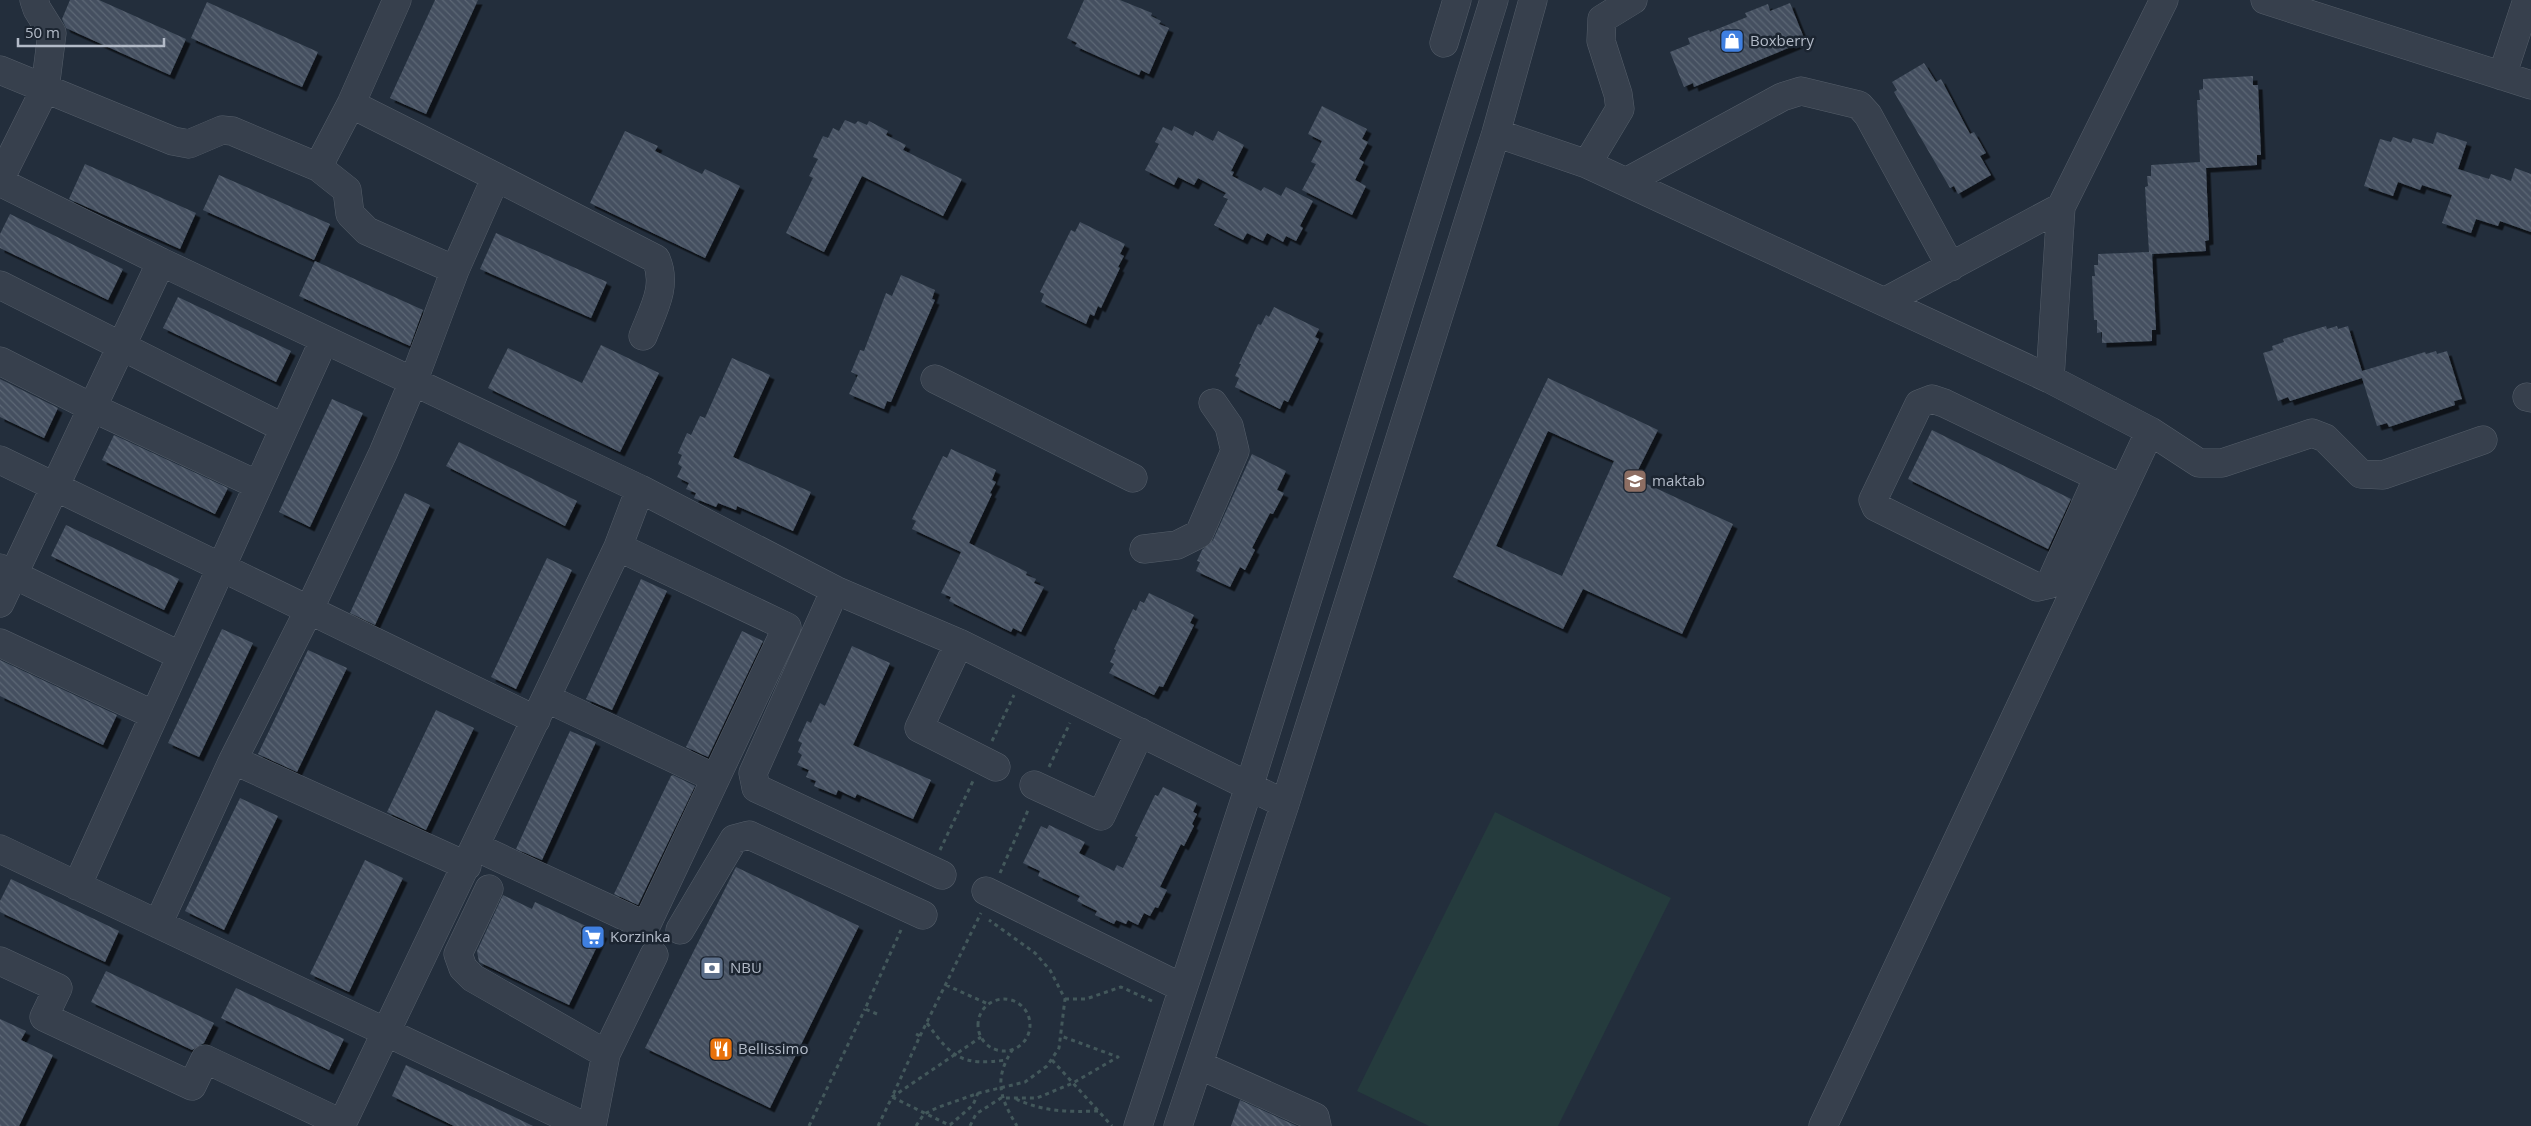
<svg xmlns="http://www.w3.org/2000/svg" width="2531" height="1126" viewBox="0 0 2531 1126" font-family="'Open Sans',sans-serif">
	<style>
		.garden { fill: #253b3d }
		.building { fill: url(#building-back-hatch); fill-rule: evenodd; filter: url(#shadow) }
		.lines { fill: none; stroke-linecap: round; stroke-linejoin: round }
		.minor-casing { stroke: #555e6a; stroke-width: 29 }
		.path { stroke: #43585b; stroke-width: 3; stroke-dasharray: 4 4; stroke-linecap: butt }
		.minor { stroke: #37404d; stroke-width: 28 }
		.labels { text-anchor: middle; stroke-width: 5; stroke-linejoin: round; paint-order: stroke }
		.poi-label { font-size: 15px; fill: #b3bbc8; stroke: #1c2531; text-anchor: start }
	</style>
	<defs>
		<pattern id="building-back-hatch" width="6" height="6" patternUnits="userSpaceOnUse" patternTransform="scale(1.25)"><rect width="6" height="6" fill="#445060"/><path d="M-1 5l2 2M0 0l6 6M5-1l2 2" fill="none" stroke="#5d6775"/></pattern>
		<filter id="shadow"><feDropShadow dx="4.5" dy="4.5" stdDeviation="0" flood-color="#0009"/></filter>
	</defs>
	<rect width="100%" height="100%" fill="#232e3c"/>
	<path class="garden" d="M1495,812L1671,898L1558,1126H1429L1357,1091Z"/>
	<path class="building" d="M70,0H99L186,39L170,75L66,28L62,19Z
		M435,0H478L426,114L390,98Z
		M1084,0H1120L1152,13L1151,16L1161,21L1159,24L1169,28L1149,74L1141,70L1139,75L1075,46L1077,43L1067,38Z
		M207,2L318,52L302,87L191,38Z
		M1790,3L1804,38L1796,41L1798,44L1694,87L1693,83L1684,87L1670,52L1690,44L1688,38L1709,30L1710,32L1747,17L1745,13L1768,4L1770,11Z
		M1924,63L1936,82L1941,79L1970,134L1974,132L1986,153L1980,156L1991,175L1958,194L1954,186L1950,188L1894,92L1897,90L1892,82Z
		M2253,76V85H2258L2261,155H2257V165L2206,168L2209,240L2205,241L2206,251L2152,254L2156,330H2152V341L2102,343V332L2097,333V320H2094L2092,276H2095L2094,265H2098V254L2149,252L2145,187L2148,186L2147,176H2151V165L2200,162L2197,100H2200L2199,90L2203,89V79Z
		M1322,106L1367,129L1362,139L1368,142L1359,159L1364,162L1355,180L1366,186L1352,215L1302,190L1316,164L1311,162L1322,141L1308,134Z
		M845,120L855,124L858,121L867,125L869,121L888,131L886,135L906,145L903,150L962,179L943,216L862,176L824,252L786,233L813,178L809,176L818,159L813,157L823,136L828,138L833,128L839,131Z
		M1174,126L1193,136L1195,131L1213,141L1218,131L1244,145L1231,171L1234,172L1232,176L1261,191L1264,187L1281,196L1286,187L1313,201L1300,226L1303,228L1296,241L1286,236L1283,242L1267,233L1263,241L1247,233L1243,240L1214,225L1228,199L1223,197L1226,193L1198,178L1194,185L1178,177L1174,185L1145,170L1159,144L1155,142L1163,127L1172,131Z
		M625,131L658,146L655,151L702,174L705,169L740,186L705,258L590,203Z
		M2437,132L2467,142L2458,169L2489,179L2491,174L2511,181L2515,168L2531,174V232L2500,221L2498,226L2476,219L2471,233L2442,223L2452,195L2422,185L2420,190L2398,182L2393,196L2364,186L2380,139L2391,142L2393,137L2411,143L2413,138L2433,144Z
		M85,164L196,213L180,249L69,199Z
		M219,175L330,224L314,260L203,210Z
		M10,214L123,269L108,300L0,248V234Z
		M1080,222L1125,244L1120,254L1124,256L1118,267L1120,268L1101,308L1098,306L1094,316L1090,314L1086,324L1041,302L1044,294L1040,292L1071,230L1075,232Z
		M496,233L607,282L591,318L480,269Z
		M315,261L423,310L410,346L299,296Z
		M901,275L935,290L932,299L935,300L891,402L887,401L884,409L849,394L858,375L851,372L860,350L864,351L886,293L892,296Z
		M178,297L291,351L276,382L163,328Z
		M1274,307L1319,329L1315,337L1319,339L1288,402L1284,400L1280,409L1235,387L1239,378L1235,376L1241,364H1239L1258,324L1261,325L1266,315L1269,317Z
		M2326,326L2327,329L2337,326L2338,329L2348,326L2362,371L2425,352L2426,354L2436,351L2437,354L2447,351L2462,399L2454,401L2455,405L2389,427L2387,423L2377,426L2362,378L2290,401L2288,397L2278,401L2263,353L2273,350L2272,346L2284,342L2283,339Z
		M601,345L659,373L620,452L488,388L508,348L582,383Z
		M732,358L770,375L733,457L811,492L793,531L737,506L736,510L718,503L716,507L694,498L696,493L686,489L689,483L677,477L682,467L678,464L682,455L678,453L687,433L691,435L700,416L705,418Z
		M1548,378L1658,430L1634,478L1733,524L1682,634L1583,589L1563,629L1453,577ZM1548,431L1614,461L1562,576L1496,546Z
		M0,379L58,408L44,438L0,417Z
		M332,399L363,413L310,527L279,512Z
		M1932,430L2071,499L2048,549L1908,479Z
		M114,435L228,488L215,514L102,460Z
		M459,442L577,501L565,526L446,466Z
		M951,449L996,470L992,480L996,482L990,493L992,494L969,543L1027,572L1026,575L1036,579L1034,583L1044,587L1021,632L1013,628L1011,632L949,601L951,597L941,593L961,552L912,529L916,521L912,519L943,456L947,458Z
		M1252,454L1286,471L1277,490L1284,493L1273,514L1270,513L1252,548L1255,550L1245,570L1240,567L1230,587L1196,571L1200,562L1197,561L1202,550L1213,540Z
		M405,493L430,505L375,625L350,613Z
		M66,525L179,579L164,610L51,556Z
		M547,558L572,570L516,689L491,677Z
		M641,579L667,591L612,710L586,699Z
		M1149,593L1194,615L1190,623L1194,625L1163,687L1159,686L1154,695L1109,673L1114,664L1110,662L1116,650L1114,649L1124,628L1133,609L1136,611L1140,601L1144,603Z
		M222,629L253,643L199,757L168,743Z
		M742,631L763,641L708,757L686,747Z
		M852,646L890,663L853,745L931,780L913,819L857,794L855,798L838,790L836,795L814,786L816,781L806,777L809,770L797,765L802,755L798,752L802,743L798,741L807,721L811,723L820,703L825,706Z
		M308,650L347,668L297,772L258,754Z
		M0,660L117,715L103,745L0,696Z
		M436,710L474,728L426,830L387,812Z
		M570,731L596,742L542,860L516,849Z
		M673,775L695,786L638,905L614,894L671,776Z
		M1163,787L1197,803L1193,812L1197,814L1192,824L1194,826L1184,846L1181,844L1160,887L1167,890L1158,908L1155,907L1150,916L1144,913L1138,925L1128,920L1126,924L1116,920L1114,924L1095,915L1097,911L1077,901L1080,896L1038,876L1040,871L1023,863L1041,826L1047,829L1049,825L1085,842L1079,853L1114,871L1117,865L1123,868L1138,837L1135,836L1155,795L1158,796Z
		M240,798L278,816L224,930L185,911Z
		M365,860L403,878L349,992L310,974Z
		M736,867L859,926L770,1108L645,1048Z
		M11,879L119,931L105,962L0,912V901Z
		M503,895L532,909L535,902L603,934L569,1005L479,962L477,951Z
		M106,971L214,1023L204,1043L192,1050L91,1002Z
		M236,988L344,1039L329,1070L221,1018Z
		M0,1019L26,1031L21,1040L53,1055L19,1126H0Z
		M406,1065L533,1126H454L392,1096Z
		M1240,1100L1297,1126H1231Z"/>
	<g class="lines">
		<g class="minor-casing">
			<path id="minor" d="M2265,0L2531,85
				M1444,43L1457,0
				M0,70L173,141L189,144L222,130L232,131L318,167L351,104L397,0
				M2502,76L2527,0
				M1496,133L1587,164L2050,379L2150,431L2199,463H2222L2312,433L2325,438L2361,474L2383,475L2483,440
				M1587,164L1620,109L1618,94L1601,41L1602,19L1633,0
				M318,167L347,190L350,214L367,231L455,270
				M496,177L656,259C668,286 653,310 643,336
				M0,179L45,89L52,33L37,9L34,0
				M0,182L161,262
				M1626,182L1782,97L1801,91L1859,105L1868,115L1951,267
				M0,285L284,428
				M1884,302L2061,207
				M0,361L93,408L258,485
				M935,379L1133,478
				M2050,379L2061,207L2164,0
				M2527,397L2531,398
				M0,460L536,720
				M2098,477L2050,584L2037,587L1876,507L1873,500L1919,404L1932,399L1944,403L2123,489
				M1144,549L1177,545L1199,534L1235,451L1229,426L1213,403
				M0,568L181,656
				M835,590L753,773L756,788L942,875
				M0,603L161,262L640,489L835,590L959,643L1285,804
				M0,643L154,715
				M959,643L919,728L996,767
				M546,698L715,778
				M233,760L467,866
				M1034,785L1101,816L1140,732
				M476,847L646,926L787,627L618,547
				M0,849L584,1126
				M77,886L324,340
				M489,889L458,954L463,968L473,978L606,1054L592,1126
				M986,891L1183,988
				M158,924L233,760L309,610L383,453L413,382L455,270L496,177L351,104
				M680,930L734,839L749,835L923,915
				M0,961L58,988L44,1017L192,1086L205,1059L343,1124
				M606,1054L654,955
				M1199,1065L1315,1117L1317,1126
				M341,1126L618,547L640,489
				M1138,1126L1249,787L1494,0
				M1178,1126L1285,804L1496,133L1533,0
				M1823,1126L2150,431"/>
		</g>
		<path class="path" d="M992,741L1014,695
			M1049,767L1070,723
			M940,850L973,781
			M1000,873L1029,808
			M946,985L988,1004
			M978 1025a26 26 0 1 1 52 0a26 26 0 1 1-52 0Z
			M1065,999H1086L1121,987L1152,1001L1154,999
			M877,1014L865,1009L901,930
			M927,1023C952,1058 962,1066 1006,1060
			M916,1034L920,1036L892,1097L951,1126
			M920,1036L981,913
			M1013,1049C993,1079 1000,1098 1017,1126
			M1052,1060L1112,1126
			M1016,1099C1044,1112 1068,1112 1098,1111
			M950,1125L973,1105L978,1093
			M809,1126L865,1009
			M878,1126L892,1097L981,1037
			M916,1126L924,1114L939,1107L979,1093L1025,1082L1047,1066L1059,1048L1065,999L1050,970L1035,953L989,920
			M970,1126L976,1114L1001,1098H1037L1073,1083L1118,1057L1061,1036"/>
		<use href="#minor" class="minor"/>
	</g>
	<defs>
		<g id="shop-square" transform="scale(1.25)"><rect x="-9" y="-9" width="18" height="18" rx="4" fill="#3f7fe0" stroke="#1c2531"/><path d="M-5-2.5h2.3a2.7 3.5 0 0 1 5.4 0H5L5.5 6h-11ZM-1.5-2.5h3a1.5 2.3 0 0 0-3 0Z" fill="#fff"/></g>
		<g id="school-square" transform="scale(1.25)"><rect x="-9" y="-9" width="18" height="18" rx="4" fill="#8d6e63" stroke="#1c2531"/><path d="M0-5L7-2L0 1L-7-2ZM-4 1L0 2.5L4 1V4Q0 6-4 4Z" fill="#fff"/></g>
		<g id="supermarket-square" transform="scale(1.25)"><rect x="-9" y="-9" width="18" height="18" rx="4" fill="#3f7fe0" stroke="#1c2531"/><path d="M-6-5.5h2.5l.6 2H6L4.5 2H-2.5L-4.4-4H-6ZM-1.5 3.2a1.3 1.3 0 1 0 .1 0ZM3 3.2a1.3 1.3 0 1 0 .1 0Z" fill="#fff"/></g>
		<g id="bank-square" transform="scale(1.25)"><rect x="-9" y="-9" width="18" height="18" rx="4" fill="#5c6f8a" stroke="#1c2531"/><path d="M-6-4H6V4H-6ZM0-2.3a2.3 2.3 0 1 0 0 4.6a2.3 2.3 0 1 0 0-4.6Z" fill="#fff"/></g>
		<g id="restaurant-square" transform="scale(1.25)"><rect x="-9" y="-9" width="18" height="18" rx="4" fill="#e8710a" stroke="#1c2531"/><path d="M-5-6h1v4h1v-4h1v4h1v-4h1v5L-1.5 .5V6h-2V.5L-5-1ZM5-6V6H3V1.5H1.5Q1.5-4 5-6Z" fill="#fff"/></g>
	</defs>
	<g fill-rule="evenodd">
		<use href="#shop-square" x="1732" y="41"/>
		<use href="#school-square" x="1635" y="481"/>
		<use href="#supermarket-square" x="593" y="937"/>
		<use href="#bank-square" x="712" y="968"/>
		<use href="#restaurant-square" x="721" y="1049"/>
	</g>
	<g class="labels">
		<g class="poi-label">
			<text x="1750" y="46">Boxberry</text>
			<text x="1652" y="486">maktab</text>
			<text x="610" y="942">Korzinka</text>
			<text x="730" y="973">NBU</text>
			<text x="738" y="1054">Bellissimo</text>
		</g>
	</g>
	<path d="M18 38v8h146v-8" fill="none" stroke="#b3bbc8" stroke-width="2.5"/>
	<text x="25" y="38" font-size="15" fill="#b3bbc8" stroke="#1c2531" stroke-width="4" paint-order="stroke">50 m</text>
</svg>
